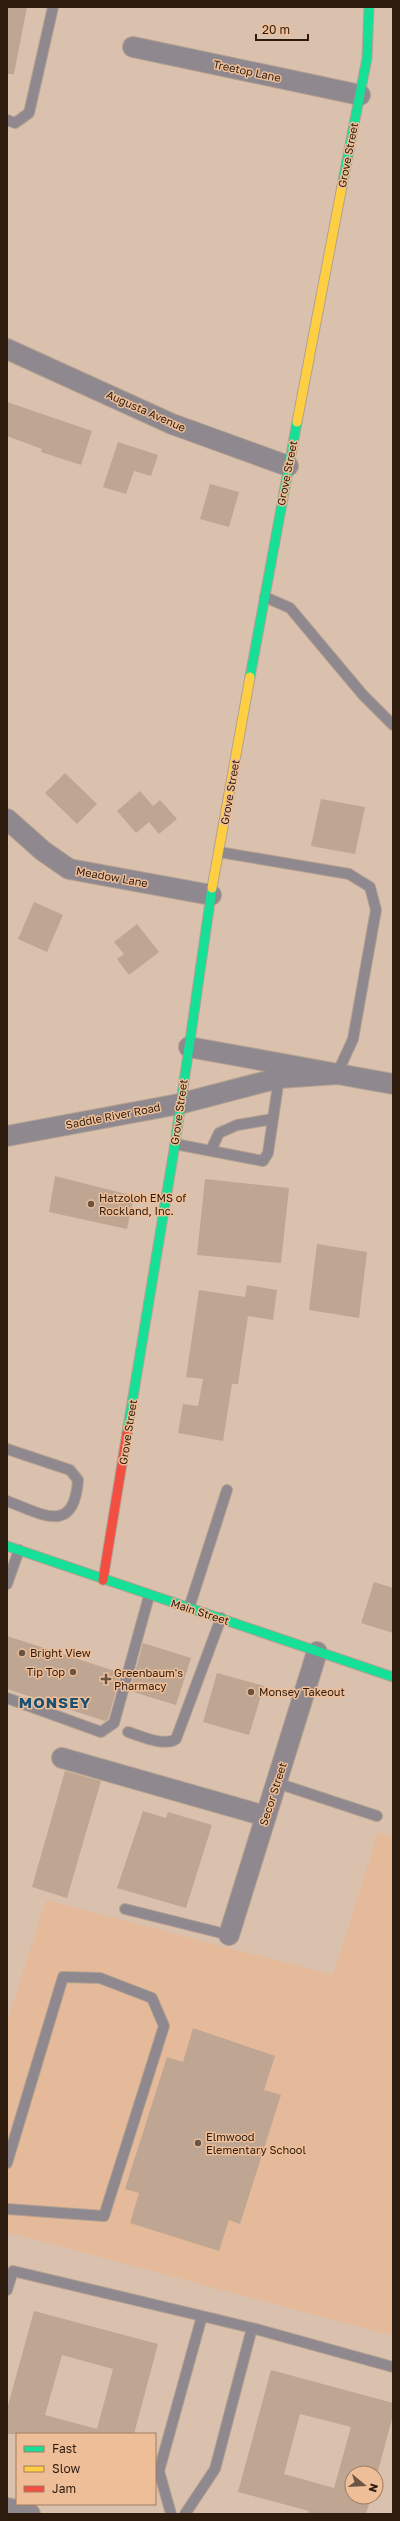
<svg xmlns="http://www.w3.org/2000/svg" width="400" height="2521" viewBox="0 0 400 2521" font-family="'Golos Text',sans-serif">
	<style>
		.built { fill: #e4ba9a }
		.building { fill: #bea692; fill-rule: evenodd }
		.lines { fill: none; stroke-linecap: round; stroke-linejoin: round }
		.lane-casing { stroke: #b4a190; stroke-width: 12 }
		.street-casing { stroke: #b4a190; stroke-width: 22 }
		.fast-casing { stroke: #b4a190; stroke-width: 11 }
		.slow-casing { stroke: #b4a190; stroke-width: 11 }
		.jam-casing { stroke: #b4a190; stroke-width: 11 }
		.lane { stroke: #8f898f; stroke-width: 10 }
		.street { stroke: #8f898f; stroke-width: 20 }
		.fast { stroke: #16e098; stroke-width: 9 }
		.slow { stroke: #ffcf43; stroke-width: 9 }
		.jam { stroke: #f24e42; stroke-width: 9 }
		.poi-dot { fill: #6a5545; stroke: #eebe99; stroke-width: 1.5 }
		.labels { text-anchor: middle; stroke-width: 3; stroke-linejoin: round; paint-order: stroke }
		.street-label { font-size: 11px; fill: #2d1b0d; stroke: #eebe99 }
		.poi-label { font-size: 11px; fill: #2d1b0d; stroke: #eebe99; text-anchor: start }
		.district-label { font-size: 15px; font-weight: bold; letter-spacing: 1px; fill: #185172; stroke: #eebe99 }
	</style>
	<rect width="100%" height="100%" fill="#dac1ad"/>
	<path class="built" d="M378,1832L393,1837V2336L7,2232V2022L46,1900L333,1975Z"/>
	<path class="building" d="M7,7H27L14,74H7Z
		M7,402L92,431L81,465L41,452L42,449L7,436Z
		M118,442L158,455L151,476L134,471L126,494L103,487Z
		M210,484L239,492L229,527L200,519Z
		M65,773L97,804L77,824L45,793Z
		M140,791L153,806L160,800L177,819L159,834L149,822L136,833L117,811Z
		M321,799L365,807L355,854L311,846Z
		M34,902L63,915L47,952L18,939Z
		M137,924L159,952L129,975L117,959L124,954L114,942Z
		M55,1176L134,1196L127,1229L49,1212Z
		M205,1179L289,1188L281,1263L197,1255Z
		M317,1244L367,1252L359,1318L309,1310Z
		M247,1285L277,1290L273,1320L248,1316L238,1384H232L223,1441L178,1433L183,1404L198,1406L203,1379L186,1377L199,1290L245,1297Z
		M374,1582L393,1588V1633L361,1623Z
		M7,1636L121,1673L108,1719L105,1721L7,1689Z
		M143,1643L191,1658L176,1705L130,1691Z
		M217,1673L264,1686L249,1735L203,1722Z
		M65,1771L101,1781L67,1898L32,1887Z
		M143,1811L166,1818L168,1812L212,1825L186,1908L117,1888Z
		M193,2028L275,2056L264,2090L281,2095L240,2224L229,2220L219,2251L130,2223L139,2193L125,2189L167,2057L183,2062Z
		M34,2311L158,2344L134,2434H7V2409ZM62,2355L113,2369L97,2429L45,2415Z
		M271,2370L393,2403V2415L376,2479V2473H352V2497H371L366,2514H308L309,2511L238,2492ZM300,2414L351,2427L334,2488L284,2474Z"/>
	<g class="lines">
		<g class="lane-casing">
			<path id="lane" d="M7,120L15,123L29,113L53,7
				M265,597L290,608L363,695L393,725
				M219,852L349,874L370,887L376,910L353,1039L337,1074
				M175,1144L263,1161L268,1153L279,1078
				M211,1150L219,1133L237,1125L273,1119
				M7,1449L70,1470L78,1480C74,1536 42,1514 7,1501
				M7,1584L19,1550
				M189,1608L227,1490
				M7,1698L101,1732L114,1723L149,1596
				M128,1732C141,1736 164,1747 176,1739L221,1618
				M277,1783L377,1816
				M125,1909L229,1935
				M7,2163L63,1977L100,1978L152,1998L164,2026L104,2216L7,2209
				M7,2290L13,2271L202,2316L159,2471L171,2514
				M202,2316L252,2328
				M185,2514L215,2469L252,2328L393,2367"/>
		</g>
		<g class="street-casing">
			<path id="street" d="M133,47L360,95
				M7,349L172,424L288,466
				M7,819L43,851L69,869L211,895
				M189,1047L393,1084
				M7,1136L179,1104L279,1078L337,1074
				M62,1758L265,1816
				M229,1935L317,1652
				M7,2508L30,2514"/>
		</g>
		<g class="fast-casing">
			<path id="fast" d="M342,186L367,58L369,7
				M250,677L297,422
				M127,1433L175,1144L212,888
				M7,1546L393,1677"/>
		</g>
		<g class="slow-casing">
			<path id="slow" d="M297,422L342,186
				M212,888L250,677"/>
		</g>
		<g class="jam-casing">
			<path id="jam" d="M103,1580L127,1433"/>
		</g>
		<use href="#lane" class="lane"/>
		<use href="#street" class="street"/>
		<use href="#fast" class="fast"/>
		<use href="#slow" class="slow"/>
		<use href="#jam" class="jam"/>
	</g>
	<g class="poi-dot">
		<circle cx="91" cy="1204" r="4"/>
		<circle cx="22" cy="1653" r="4"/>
		<circle cx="73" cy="1672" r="4"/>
		<path d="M104 1673h4v4h4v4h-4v4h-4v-4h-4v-4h4z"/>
		<circle cx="251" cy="1692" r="4"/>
		<circle cx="198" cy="2143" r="4"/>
	</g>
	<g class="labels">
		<g class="street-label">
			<text transform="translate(247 71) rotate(12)" y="4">Treetop Lane</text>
			<text transform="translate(348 155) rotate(-79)" y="4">Grove Street</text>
			<text transform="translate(146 411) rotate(24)" y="4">Augusta Avenue</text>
			<text transform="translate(287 473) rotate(-79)" y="4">Grove Street</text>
			<text transform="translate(230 792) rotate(-80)" y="4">Grove Street</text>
			<text transform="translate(112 877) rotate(10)" y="4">Meadow Lane</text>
			<text transform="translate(179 1112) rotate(-82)" y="4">Grove Street</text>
			<text transform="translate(113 1116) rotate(-11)" y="4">Saddle River Road</text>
			<text transform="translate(128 1432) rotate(-81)" y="4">Grove Street</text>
			<text transform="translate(200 1612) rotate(18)" y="4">Main Street</text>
			<text transform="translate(273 1794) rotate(-72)" y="4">Secor Street</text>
		</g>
		<g class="poi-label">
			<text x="99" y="1202">Hatzoloh EMS of<tspan x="99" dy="13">Rockland, Inc.</tspan></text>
			<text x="30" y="1657">Bright View</text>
			<text x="65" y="1676" text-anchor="end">Tip Top</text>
			<text x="114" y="1677">Greenbaum's<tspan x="114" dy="13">Pharmacy</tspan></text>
			<text x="259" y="1696">Monsey Takeout</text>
			<text x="206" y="2141">Elmwood<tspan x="206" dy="13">Elementary School</tspan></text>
		</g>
		<g class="district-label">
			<text x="55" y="1708">MONSEY</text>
		</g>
	</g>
	<rect width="400" height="2521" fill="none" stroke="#2d1b0d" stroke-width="16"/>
	<rect x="16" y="2433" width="140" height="72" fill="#eebe99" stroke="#a17d61"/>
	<rect x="24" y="2446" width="20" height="6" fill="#16e098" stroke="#a17d61"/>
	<text x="52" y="2453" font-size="12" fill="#2d1b0d">Fast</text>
	<rect x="24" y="2466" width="20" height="6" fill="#ffcf43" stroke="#a17d61"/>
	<text x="52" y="2473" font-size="12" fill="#2d1b0d">Slow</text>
	<rect x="24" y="2486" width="20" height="6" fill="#f24e42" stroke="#a17d61"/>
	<text x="52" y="2493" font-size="12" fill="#2d1b0d">Jam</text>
	<g transform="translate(364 2485) rotate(108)"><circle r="19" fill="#eebe99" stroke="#a17d61"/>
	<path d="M0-3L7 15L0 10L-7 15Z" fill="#6a5545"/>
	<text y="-6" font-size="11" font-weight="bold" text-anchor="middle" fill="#2d1b0d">N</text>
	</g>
	<path d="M256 34v6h52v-6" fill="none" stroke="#2d1b0d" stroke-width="2"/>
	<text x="262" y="34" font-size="12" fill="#2d1b0d" stroke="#eebe99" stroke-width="3" paint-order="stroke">20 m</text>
</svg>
